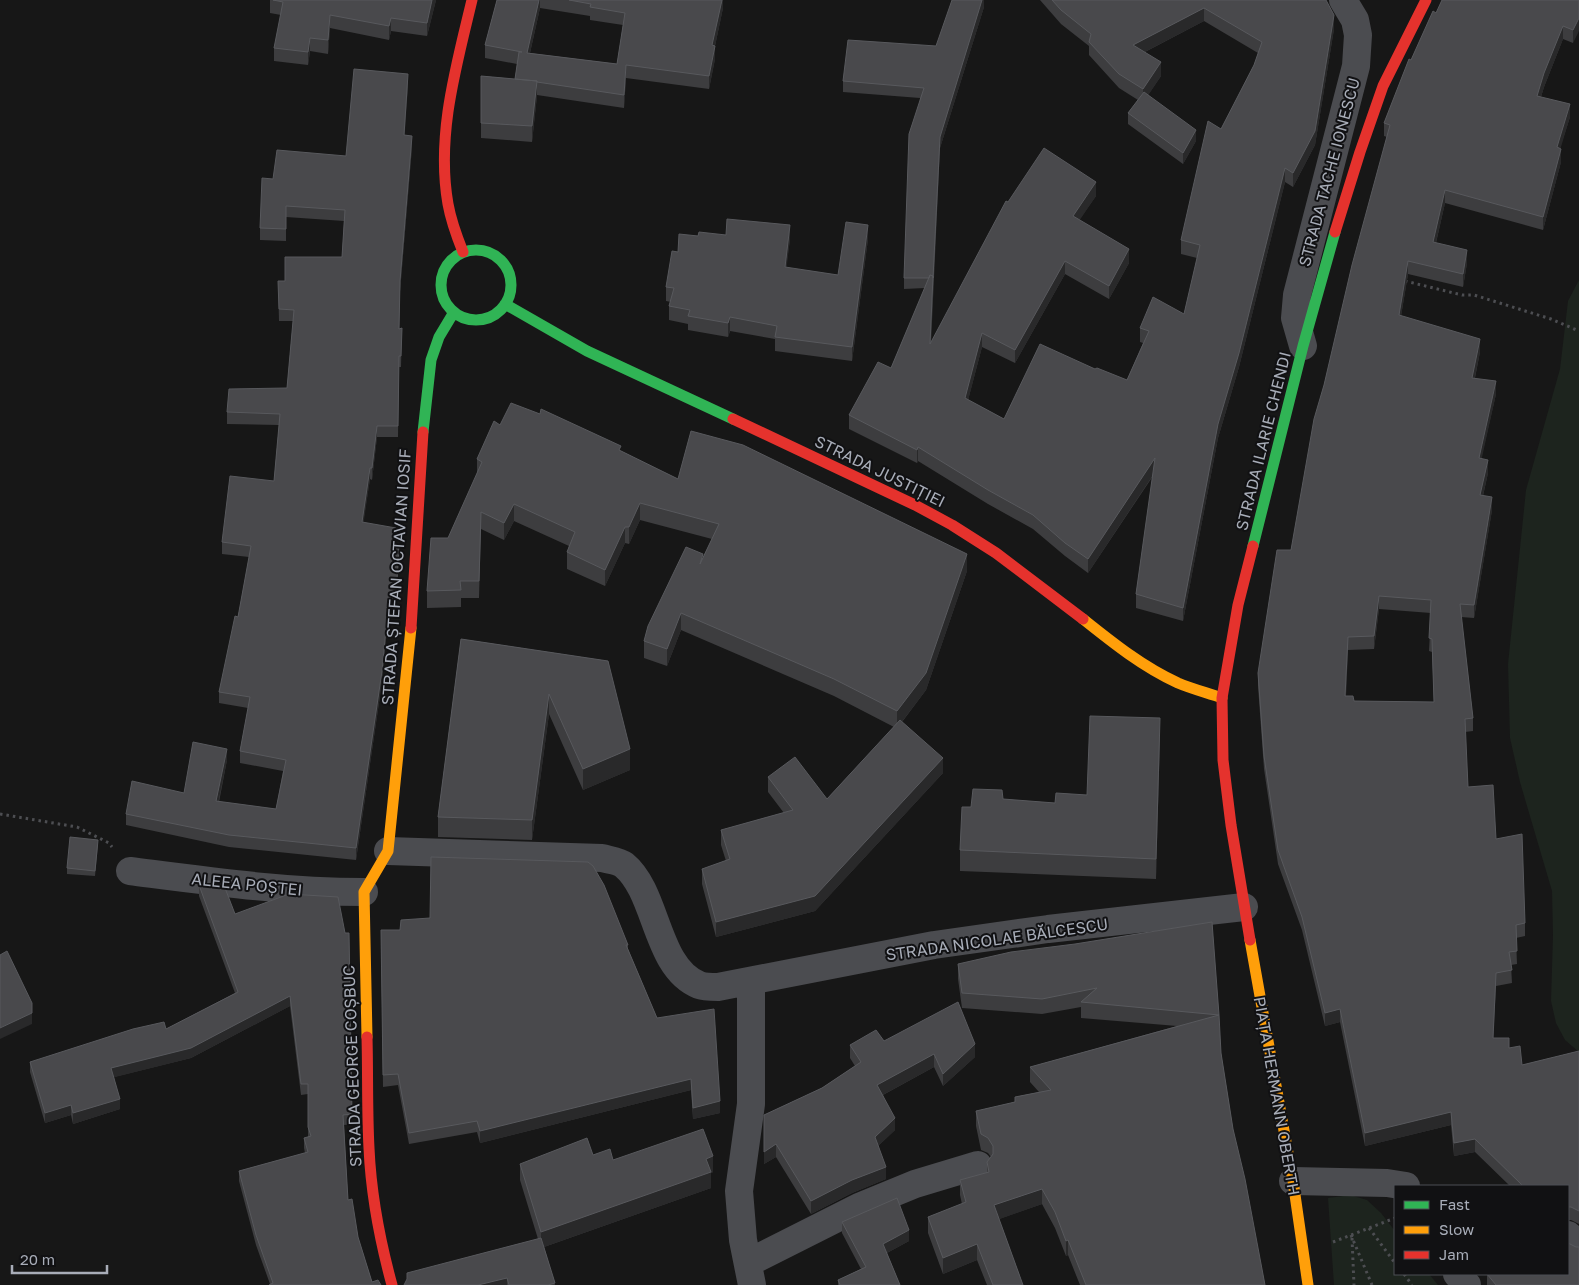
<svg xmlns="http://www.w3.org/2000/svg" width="1579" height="1285" viewBox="0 0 1579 1285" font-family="'Golos Text',sans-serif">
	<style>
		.green { fill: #1d241e }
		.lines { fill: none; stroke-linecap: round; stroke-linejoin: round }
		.path { stroke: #4d4e52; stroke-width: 3; stroke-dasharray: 2.5 4; stroke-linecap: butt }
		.street { stroke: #4b4c50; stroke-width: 28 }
		.fast { stroke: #30b455; stroke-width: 11 }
		.slow { stroke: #ff9f0a; stroke-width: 11 }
		.jam { stroke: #e5322d; stroke-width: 11 }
		.wall { fill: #3d3d3f; fill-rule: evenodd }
		.shaded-wall { fill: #29292a }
		.building { fill: #49494c; stroke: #58595d; fill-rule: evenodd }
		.labels { text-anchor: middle; stroke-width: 4; stroke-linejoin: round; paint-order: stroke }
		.street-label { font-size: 16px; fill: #a8adb8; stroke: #111113 }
	</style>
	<rect width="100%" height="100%" fill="#171717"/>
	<path class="green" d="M1579,280V1052L1565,1040L1556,1023L1551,1001L1553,935L1552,891L1520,782L1510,738L1508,664L1526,490L1560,369L1568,301Z
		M1350,1195L1367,1200L1381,1213L1395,1231V1274H1429L1438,1285H1334L1328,1198Z"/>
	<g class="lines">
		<path class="path" d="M1405,281L1462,295H1474L1551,319L1579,331
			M0,814L77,827L109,843L112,847
			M1369,1228L1395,1263
			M1351,1235L1372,1285
			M1352,1238L1354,1285
			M1333,1242L1395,1218
			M1404,1274L1412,1285"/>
		<path class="street" d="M1303,346L1295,318L1297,295L1356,66L1358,35L1355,20L1343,0
			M388,851L602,858C609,860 619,861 624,865C658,893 655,967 699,985C704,987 712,987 718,987L934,945L1048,929L1244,907
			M130,871C208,881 285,892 364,892
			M751,982V1104L739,1191L743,1240L752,1285
			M1293,1181L1387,1183L1406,1186
			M1568,1235L1579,1245
			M748,1263L859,1207L915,1184L978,1165
			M1457,1274L1467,1285"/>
		<path class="fast" d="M441 285a35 35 0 1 1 70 0a35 35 0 1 1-70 0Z
			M505,304L587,351L733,419
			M423,432L431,360L439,337L454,312
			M1253,546L1303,346L1335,232"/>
		<path class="slow" d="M1083,619C1113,643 1143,667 1178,683C1192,689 1208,693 1222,698
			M1250,940L1293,1181L1308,1285
			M367,1037L364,892L388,851L411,628"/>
		<path class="jam" d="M1335,232L1360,152L1383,86L1426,0
			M463,252C457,237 451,221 448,204C436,136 456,67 472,0
			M733,419L915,505L952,525L996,553L1083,619
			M411,628L423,432
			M1250,940L1231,825L1223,760L1222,698L1238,605L1253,546
			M367,1037C368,1074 367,1111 369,1148C371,1194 380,1241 392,1285"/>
	</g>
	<path class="wall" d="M270,0H436L427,36L391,31L389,40L330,28L328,54L310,51L308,65L274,61V48L281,15L270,13Z
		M497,0H723V8L715,46V59L709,89L626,78L624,108L537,95L532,142L481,138V76L515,79L517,64L485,58V45ZM540,8L590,16V20L623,25L617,64L530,53Z
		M984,0V7L940,148L931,343L1008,202L1096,196L1079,220L1129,263L1109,299L1065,274L1015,363L982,347L968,400L1004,419L1095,369L1127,380L1143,343L1140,342V328L1184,314L1197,258L1181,254V240L1221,129L1254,65L1258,53L1204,21L1145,52L1161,76L1148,95L1196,141L1183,164L1128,124V113L1138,100L1119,88L1089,55V46L1061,24L1040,0H1326L1334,29L1315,145L1293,187L1285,182L1239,367L1218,438L1183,621L1136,608V594L1153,476L1088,573L1065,556L1033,529L988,504L918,461L917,463L849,429V415L891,368L925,288L904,289V278L920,98L843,92V81L936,46Z
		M1579,0L1573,43L1563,39L1544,87L1541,97L1570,117L1560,148L1561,162L1543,230L1445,203L1436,243L1467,263L1463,287L1408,274L1401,316L1480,352L1475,378L1496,394L1481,459L1488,473L1483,496L1492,510L1474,618L1461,617L1473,718V731L1465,732L1468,787L1496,839L1525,923V936L1516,938L1517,964L1511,965L1512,983L1496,986L1493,1038L1509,1048L1522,1065L1579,1051V1224L1571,1220H1568V1186H1510L1475,1152L1454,1156L1451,1125L1365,1146L1340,1022L1325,1026L1302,930L1278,864L1264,769L1258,686V673L1291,550L1324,385L1387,137L1384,136V123L1411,60L1436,13ZM1379,609L1431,613L1429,651L1432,652L1434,702L1354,701L1346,696L1348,650L1374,649Z
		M408,86L404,135L412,147L400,292L399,329L402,328L401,367H399L398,437H377L372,480L370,479L363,523L396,539L395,544L399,555L396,608H389L382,682L356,860L229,847L126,825V814L184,793L227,760L219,802L276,809L283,771L240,763V751L248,708L219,703V692L238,617L249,557L222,554V542L274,481L279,425L227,424V412L287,388L293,321H279L278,281H285L342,257L344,221L286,217V241L260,240V228L273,179L346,156Z
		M726,235L790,239L786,268L838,275L868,239L852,361L775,351V339L730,331L728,337L688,330V324L669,320V306L671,302L666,301V287L678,252L698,236Z
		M500,425L621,451L678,479L967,571L926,690L902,722L943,773L815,911L716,937L702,884V869L726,861L721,845V830L784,813L768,792V777L827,799L894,727L834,696L681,630L667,666L644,658V641L703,557L712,539L640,520L629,544L625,543L605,586L567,569V552L569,546L514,521L504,540L481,529L479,598H461V607L427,608V591L477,474V459Z
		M461,639L608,661L630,770L583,790L549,714L532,840L438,837V817Z
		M1160,738L1156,879L960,871V850L971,807L1003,799L1055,803L1087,795Z
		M98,845L95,876L67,874V868Z
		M199,885L235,914L345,933H349L352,1124L344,1125L348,1200L358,1237L372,1282L381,1285L270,1284L256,1245L239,1181V1171L305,1153L304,1148V1138L308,1137V1094L301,1095L290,1006L191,1058L114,1077L120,1109L73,1124L71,1115L45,1123L30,1072V1062L166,1029L235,993L199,896Z
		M1212,922L1221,1053L1233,1129L1265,1285H1080L1068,1255L1066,1256L1055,1228L1042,1204L999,1219L1023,1285H987L977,1260L943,1274L928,1233V1217L962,1204L960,1195V1180L987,1173V1162L991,1157L988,1153L981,1150L976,1126V1111L1015,1102V1097L1039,1092L1030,1082V1067L1177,1026L1081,1018V1007L1042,1014L962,1008L958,979V964Z
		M381,930L628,945V949L657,1018L720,1113L693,1119L691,1090L480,1143L477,1132L409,1144L398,1085L383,1087Z
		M884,1041L975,1057L943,1086L934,1067L883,1095L895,1130L878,1146L886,1179L852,1193L811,1214L776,1157L764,1164V1115L822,1088L855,1066L850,1058V1045Z
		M593,1155L613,1160L713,1172L711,1173V1188L544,1247L555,1285H404L538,1239L520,1180V1164Z
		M842,1222L909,1241L887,1253L900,1285H838V1280L861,1269L842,1233Z
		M1487,1274L1579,1285H1487Z"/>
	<path class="shaded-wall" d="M432,0H436L427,36V23Z
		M539,0H540V8L527,66V53Z
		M722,0H723V8L715,46V59L709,89V76L712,45Z
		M982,0H984V7L940,148L933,288L940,137Z
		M1204,8V21L1133,58V45Z
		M330,15V28L328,54V40Z
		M1334,15V29L1315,145L1293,187V173Z
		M391,18V31L389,40V26Z
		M1579,18V31L1573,43V30Z
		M1563,26V39L1544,87L1537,109V96L1544,73Z
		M310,38V51L308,65V52Z
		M1161,62V76L1143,103V89Z
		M626,65V78L624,108V95Z
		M408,74V86L404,146V135Z
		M537,81V97L532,142V126Z
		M1570,104V117L1557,160V147Z
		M1196,130V141L1183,164V153Z
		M412,136V147L400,292V281Z
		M1561,149V162L1543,230V217Z
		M1285,168V182L1239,367L1218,438L1183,621V608L1218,424Z
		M1096,182V196L1073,230V216Z
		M1445,190V203L1433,255V242Z
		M790,225V239L785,281V267Z
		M868,225V239L852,361V347Z
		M1129,249V263L1109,299V286Z
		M1467,250V263L1463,287V274Z
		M1065,261V274L1015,363V350Z
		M1408,261V274L1399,328V315Z
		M933,276V290L930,358V344Z
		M730,317V331L728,337V323Z
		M982,333V347L965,412V398Z
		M1480,339V352L1472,391V378Z
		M1496,381V394L1479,471V458Z
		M377,426V437L372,480V468Z
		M918,447V461L917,463V450Z
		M1155,458V472L1088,573V559Z
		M1488,460V473L1480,508V495Z
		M370,468V479L362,534V522Z
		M1492,497V510L1474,618V605Z
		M640,503V520L629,544V527Z
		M514,504V521L504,540V523Z
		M625,527V543L605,586V570Z
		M399,544V555L396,608V597Z
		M967,554V571L926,690L897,728V711Z
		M1379,596V609L1374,649V636Z
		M389,597V608L382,682L356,860V848Z
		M681,613V630L667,666V649Z
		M1348,637V650L1345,709V696Z
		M549,694V714L532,840V820Z
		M1160,718V738L1156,879V859Z
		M227,749V760L216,813V801Z
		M630,749V770L583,790V769Z
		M943,758V773L815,911L716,937V922Z
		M1496,973V986L1493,1051V1038Z
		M290,996V1006L191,1058L111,1078V1068Z
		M1340,1009V1022L1325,1026V1013Z
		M32,1013V1024L0,1039V1028Z
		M975,1044V1057L943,1086V1074Z
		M934,1054V1067L877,1098V1085Z
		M691,1079V1090L480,1143V1131Z
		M120,1099V1109L73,1124V1113Z
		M720,1101V1113L693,1119V1108Z
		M71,1105V1115L45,1123V1113Z
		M1451,1112V1125L1365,1146V1133Z
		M895,1118V1130L875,1149V1137Z
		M1475,1139V1152L1454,1156V1143Z
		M776,1144V1157L764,1164V1152Z
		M713,1156V1172L711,1173V1188L541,1248V1232Z
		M886,1167V1179L852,1193L811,1214V1201L852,1180Z
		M1042,1189V1204L994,1221V1205Z
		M909,1230V1241L883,1255V1244Z
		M1068,1240V1255L1066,1256V1241Z
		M977,1244V1260L943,1274V1258Z
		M507,1278V1285H478Z"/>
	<path class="building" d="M273,0H432L427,23L391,18L389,26L330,15L328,40L310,38L308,52L274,48L283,2Z
		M497,0H539L527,53L617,64L625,13L590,7L591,4L569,0H722L712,45L715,46L709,76L626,65L624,95L537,82V81L515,79L519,52H522L485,45Z
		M952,0H982L940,137L933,278V276L930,275L929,278H904L909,134L924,88L843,81L848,40L936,46Z
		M1052,0H1326L1334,15L1315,131L1293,173L1285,168L1239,353L1218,424L1183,608L1136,594L1155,458L1088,559L1065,543L1033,515L988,490L918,447L917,450L849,415L878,362L891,368L930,275L933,276L930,344L1006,201L1008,202L1044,148L1096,182L1073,216L1129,249L1109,286L1065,261L1015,350L982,333L965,398L1004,419L1040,344L1095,369L1097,368L1127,380L1149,331L1140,328L1153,297L1184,314L1200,245L1181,240L1208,121L1221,129L1254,65L1262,42L1204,8L1133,45L1161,62L1143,89L1119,74L1089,42L1091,34L1061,10Z
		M1442,0H1579V18L1573,30L1563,26L1544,73L1537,96L1570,104L1557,147L1561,149L1543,217L1445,190L1433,242L1467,250L1463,274L1408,261L1399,315L1480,339L1472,378L1496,381L1479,458L1488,460L1480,495L1492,497L1474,605L1460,604L1473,718L1465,719L1468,787L1493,785L1496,839L1522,834L1525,923L1516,925L1517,951L1509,952L1512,970L1496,973L1493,1038H1509V1048L1520,1046L1522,1065L1579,1051V1211L1571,1207H1568V1186H1523L1475,1139L1454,1143L1451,1112L1365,1133L1340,1009L1325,1013L1302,917L1278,850L1264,756L1258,673L1277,550H1291L1314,419L1324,385L1352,265L1390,125L1384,123L1409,59L1411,60L1433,11L1436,13ZM1379,596L1431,600L1429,638L1432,639L1434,702L1354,701L1353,696H1345L1348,637L1374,636Z
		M354,69L408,74L404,135L412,136L400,281L399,329L402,328L401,356H399L398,426H377L372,468H370L362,522L396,528L394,544H399L396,597H389L382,671L356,848L229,835L126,814L132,781L184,793L193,742L227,749L216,801L276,809L286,760L240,751L250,697L219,692L235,616L238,617L251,546L222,542L230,476L274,481L280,414L227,412L229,389L287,388L294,310L279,309L278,281H285V257H342L345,210L286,206V229L260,228L262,178L273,179L277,150L346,156Z
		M481,76L537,81L532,126L481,123Z
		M1144,92L1196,130L1183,153L1128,113Z
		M727,219L790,225L785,267L838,275L846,222L868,225L852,347L775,337L777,326L730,317L728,323L688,316L690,310L669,306L674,288L666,287L672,251L678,252L679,234L698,236L699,232L726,235Z
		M511,403L540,414L541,409L621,446L619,450L678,479L691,431L743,445L967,554L926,673L897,711L834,679L681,613L667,649L644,641L648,626L686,547L703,554L700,564L719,524L640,503L629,527H625L605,570L567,552L575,532L514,504L504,523L481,512L479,581H460L461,590L427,591L431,538H448L482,462L477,459L494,421L500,425Z
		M461,639L608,661L630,749L583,769L549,694L532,820L438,817Z
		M1090,716L1160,718L1156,859L960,850L962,807H971L973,789L1002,790L1003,799L1055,803L1056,793L1087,795Z
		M900,720L943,758L815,896L716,922L702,869L730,859L721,830L793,810L768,777L795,757L827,799Z
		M70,837L98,840L95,871L67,868Z
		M431,857L588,862L593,866L604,885L628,945H626L657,1018L714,1009L720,1101L693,1108L691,1079L480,1131L477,1121L409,1133L398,1074L383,1075L381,930H400L401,920L430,918Z
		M199,885L225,888L235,914L289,894L338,897L345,933H349L352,1114L343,1115L348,1200L352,1199L358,1237L372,1282L378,1280L381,1285H269L273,1283L256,1235L239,1171L308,1152L304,1138L311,1136L308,1127V1084H301L290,996L191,1048L111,1068L120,1099L73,1113L71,1105L45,1113L30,1062L133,1029L164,1022L166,1029L238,992Z
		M1212,922L1219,1015L1221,1053L1233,1129L1245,1179L1265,1285H1086L1068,1240L1066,1241L1055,1212L1042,1189L994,1205L1023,1285H993L977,1244L943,1258L928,1217L966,1202L960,1180L989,1172L987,1162L993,1154V1146L988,1138L981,1134L976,1111L1015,1102V1097L1051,1090L1030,1067L1219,1015L1081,1002L1097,988L1042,999L962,993L958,964L1011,952L1075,944Z
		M7,951L32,1003V1013L0,1028V955Z
		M958,1002L975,1044L943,1074L934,1054L877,1085L895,1118L875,1137L886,1167L852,1180L811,1201L776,1144L764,1152V1115L822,1088L861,1062L850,1045L876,1030L884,1041Z
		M703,1129L713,1156L706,1159L711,1172L541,1232L520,1164L587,1138L593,1155L610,1149L613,1160Z
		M897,1198L909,1230L883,1244L900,1285H840L838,1280L866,1267L842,1222Z
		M541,1238L555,1283L548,1285H509L507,1278L478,1285H404L407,1279V1273Z
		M1568,1243L1576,1247H1579V1285H1496L1487,1274H1568Z"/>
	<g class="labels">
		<g class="street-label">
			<text transform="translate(1329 172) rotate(-75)" y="6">STRADA TACHE IONESCU</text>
			<text transform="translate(1263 441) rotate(-76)" y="6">STRADA ILARIE CHENDI</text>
			<text transform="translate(880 471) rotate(26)" y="6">STRADA JUSTIȚIEI</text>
			<text transform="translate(396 577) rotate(-86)" y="6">STRADA ȘTEFAN OCTAVIAN IOSIF</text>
			<text transform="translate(247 884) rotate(6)" y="6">ALEEA POȘTEI</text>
			<text transform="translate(997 939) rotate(-8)" y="6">STRADA NICOLAE BĂLCESCU</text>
			<text transform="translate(352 1066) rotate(-92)" y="6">STRADA GEORGE COȘBUC</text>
			<text transform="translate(1277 1096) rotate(80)" y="6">PIAȚA HERMANN OBERTH</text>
		</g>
	</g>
	<rect x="1394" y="1185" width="175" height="90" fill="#111113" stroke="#4d4f55"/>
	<rect x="1404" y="1201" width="25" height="8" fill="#30b455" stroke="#4d4f55"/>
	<text x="1439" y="1210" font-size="15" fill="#a8adb8">Fast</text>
	<rect x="1404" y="1226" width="25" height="8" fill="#ff9f0a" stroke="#4d4f55"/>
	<text x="1439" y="1235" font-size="15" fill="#a8adb8">Slow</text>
	<rect x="1404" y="1251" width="25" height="8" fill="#e5322d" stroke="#4d4f55"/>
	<text x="1439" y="1260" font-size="15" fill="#a8adb8">Jam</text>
	<path d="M12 1265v8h95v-8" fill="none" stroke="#a8adb8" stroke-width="2.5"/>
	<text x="20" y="1265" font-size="15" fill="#a8adb8" stroke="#111113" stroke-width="4" paint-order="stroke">20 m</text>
</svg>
